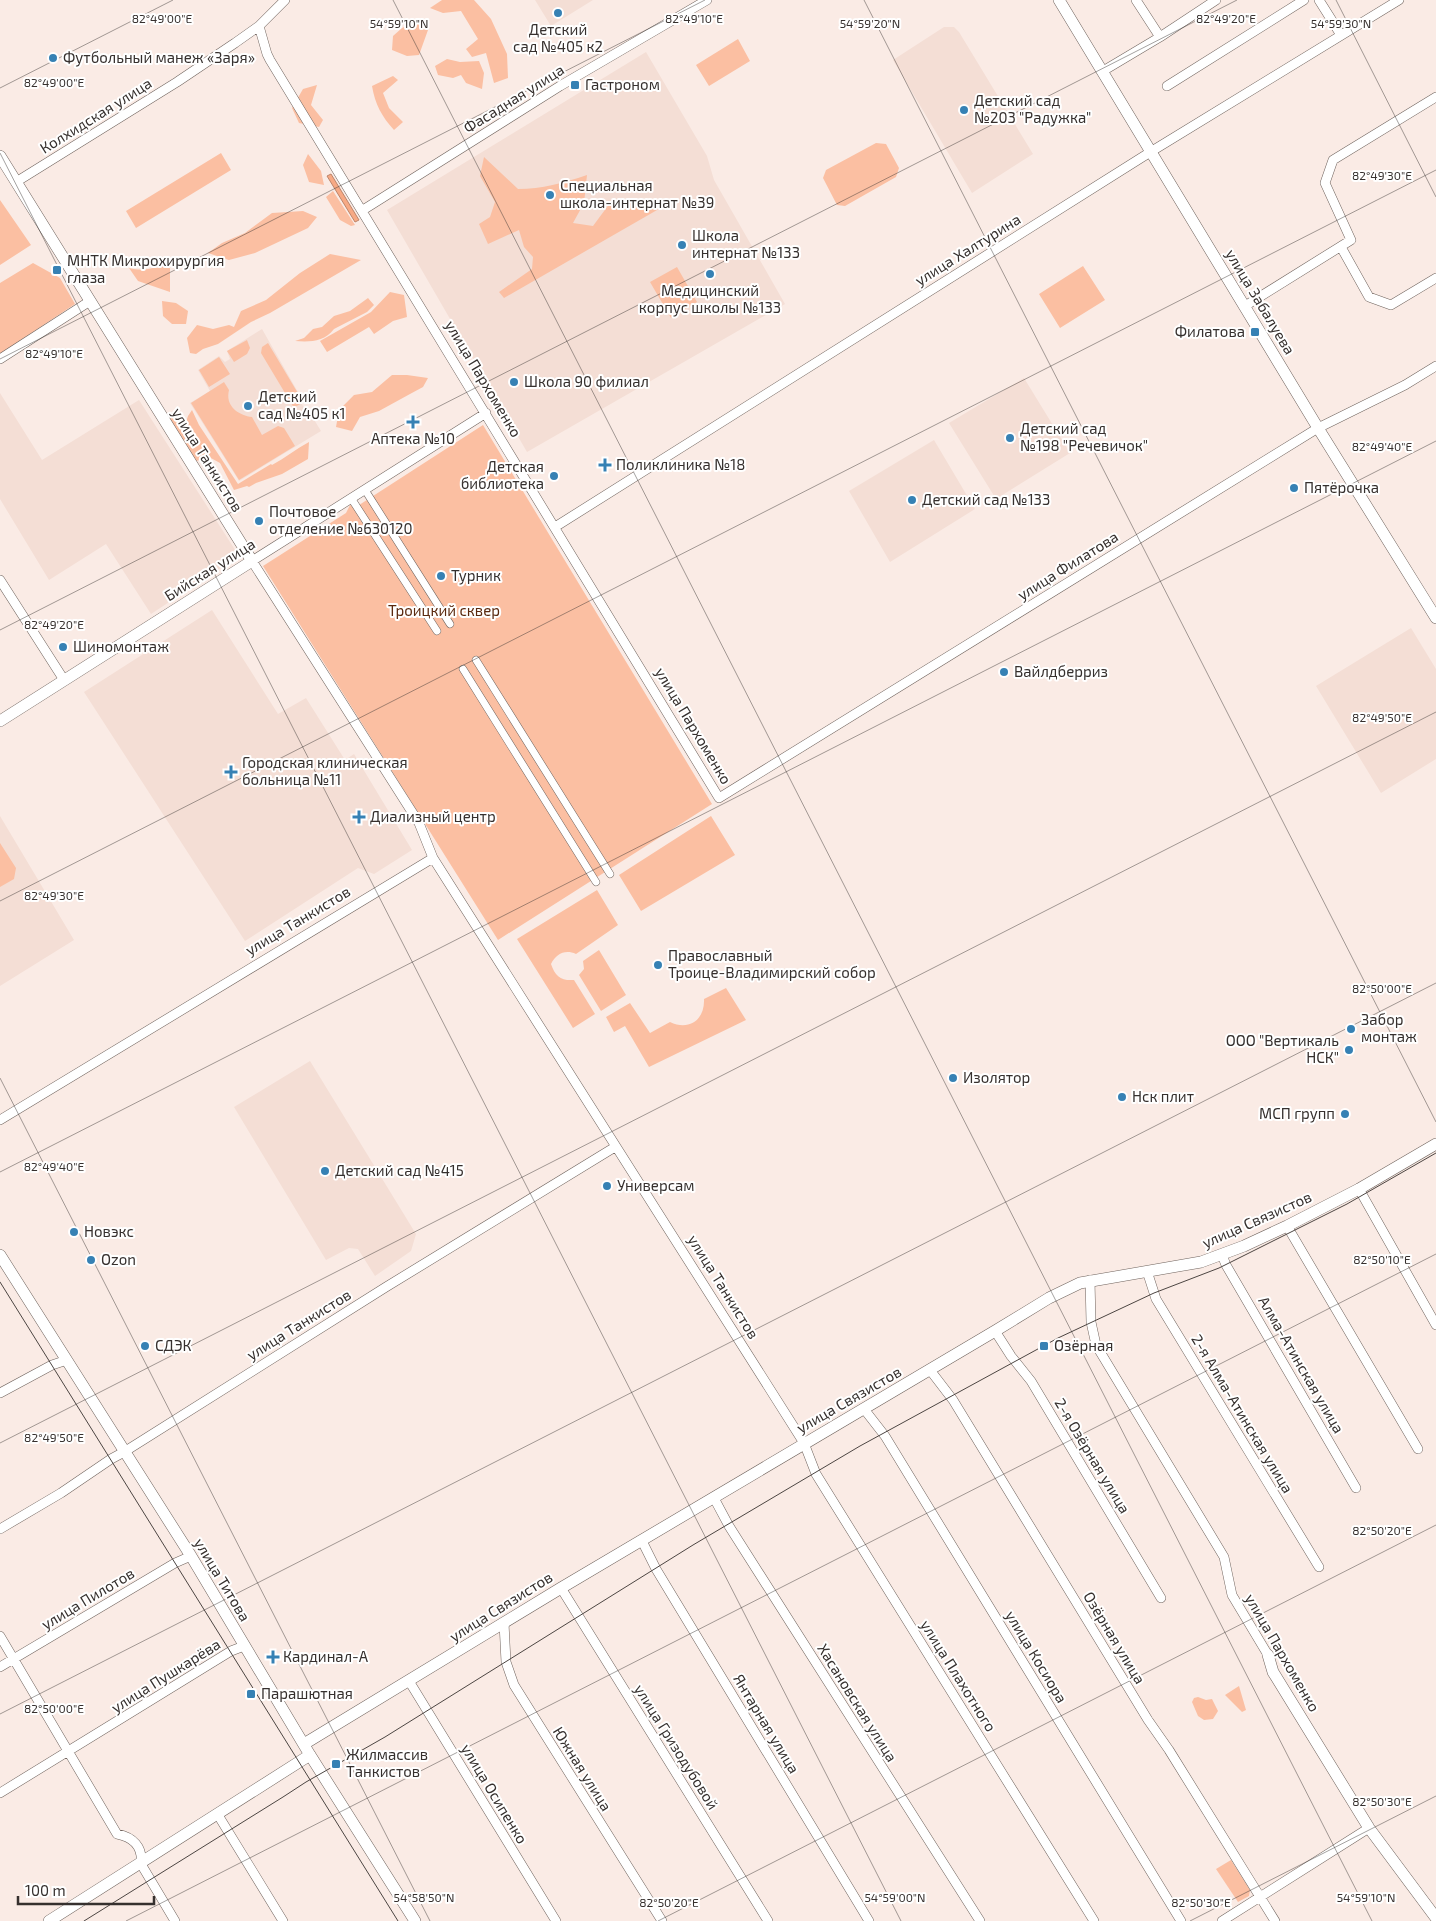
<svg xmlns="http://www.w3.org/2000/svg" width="1436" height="1921" viewBox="0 0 1436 1921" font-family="'Exo 2',sans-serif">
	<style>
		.built { fill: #f4ded5 }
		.green { fill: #fbbfa2 }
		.water { fill: #f7a984; stroke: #bd856a }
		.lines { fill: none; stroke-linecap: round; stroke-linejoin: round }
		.pedestrian-casing { stroke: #6f635d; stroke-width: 8 }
		.minor-casing { stroke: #6f635d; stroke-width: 10 }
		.tertiary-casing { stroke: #6f635d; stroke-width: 12 }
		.pedestrian { stroke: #fff; stroke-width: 7 }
		.minor { stroke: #fff; stroke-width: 9 }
		.tertiary { stroke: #fff; stroke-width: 11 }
		.tram { stroke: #4c4542; stroke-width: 1 }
		.ticks { fill: none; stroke: #36302e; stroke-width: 1; stroke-opacity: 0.45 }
		.poi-dot { fill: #3681b4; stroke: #fff; stroke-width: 2 }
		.labels { text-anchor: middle; stroke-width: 4; stroke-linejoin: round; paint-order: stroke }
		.poi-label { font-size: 15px; fill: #36302e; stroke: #fff; text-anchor: start }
		.street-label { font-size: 15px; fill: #36302e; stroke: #fff }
		.park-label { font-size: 15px; fill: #5a290e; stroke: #fff }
		.ticks-label { font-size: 12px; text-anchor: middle; fill: #36302e; stroke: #fff; stroke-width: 4; stroke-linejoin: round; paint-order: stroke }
	</style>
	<rect width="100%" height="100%" fill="#faebe5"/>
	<path class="built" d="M535,0H593L551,26Z
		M944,27H954L959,32L1033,154L972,193L893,60Z
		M646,52L707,156L714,180L785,304L527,452L387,210Z
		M262,329L303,401L302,404L306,412L310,413L321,431L239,481L190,403L210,391L198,370L219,356L225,362L230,359L227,351Z
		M1024,378L1070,453L996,499L949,423Z
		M0,393L42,460L139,400L239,556L151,614L106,544L49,580L0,499Z
		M934,440L975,509L890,562L849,491Z
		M212,610L278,714L306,698L345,760L354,754L412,850L374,874L358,868L245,941L84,692Z
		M1411,628L1436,669V759L1381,793L1316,686Z
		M0,816L74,940L0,986Z
		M310,1061L416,1234L411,1251L375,1276L358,1249L349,1248L326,1260L234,1107Z"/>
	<path class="green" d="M442,0H474L491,19L507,54L508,78L494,83L486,53L472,57L466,49L478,39L461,11L443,13L430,8Z
		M415,22L428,30L419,55L407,56L392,50L393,36L402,28Z
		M738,39L750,61L709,86L696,65Z
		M447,59L460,62L479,61L484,73L482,89L466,83L461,75L453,78L438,75L435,66Z
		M393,76L398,80L383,93L389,108L403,122L394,130C382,117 375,104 372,86Z
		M317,85L311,105L323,120L319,127L299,123L292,108L303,89Z
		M876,143L886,144L899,168L896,177L845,206L837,205L823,178L826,170Z
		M221,153L231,170L136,228L126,211Z
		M308,154L321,171L324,185L309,182L303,165Z
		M484,157L518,189C542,189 563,183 587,175L584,203L573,223L593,226L610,203L629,199L671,202L504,298L499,292L532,269L533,257L524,247L519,230L488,244L479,224L490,217L495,202L480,176Z
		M333,191L355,225L351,226L340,220L326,197Z
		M0,200L31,245L0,265Z
		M303,211L317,217L308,228L255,253L229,260L208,253L222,243L245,233L272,213Z
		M330,254L361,260L270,313L251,322L218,344L203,349L196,354L190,353L187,338L197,325L213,329L229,325L234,327L241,311L266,300L300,273Z
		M170,261V292L138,281L129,268C146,272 154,268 170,261Z
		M33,263L60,278L75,304L0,354V283Z
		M1083,266L1105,300L1060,328L1039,294Z
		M677,267L697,302L671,318L650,282Z
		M390,292L404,295L407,317L393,321L374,334L369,327L327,352L320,341L371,312Z
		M368,298L374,305L367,312L334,329C324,342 310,342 295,341L304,338L313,329L322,327L334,316L350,311Z
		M162,301L176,303L188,311L186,324H172L163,316Z
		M247,340L250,348L247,354L234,362L227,351Z
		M268,343L302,400L300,404L294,408L261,353L262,347Z
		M219,357L230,374L209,387L199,370Z
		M392,375H407L428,378L423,387L410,394L379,411L360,417L352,431L336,427L339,410L354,395L372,392Z
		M224,382L229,390C225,406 238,415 252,417L262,435L278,426L284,428L295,446L239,480L191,403Z
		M192,410L199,425L238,484L271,464L272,465C285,458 296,449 309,442L308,459L282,474L256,483L249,487L247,486L234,490L220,463L209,457L193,462L168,420L170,413L185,425L188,416Z
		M483,425L712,804L498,940L263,566L346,513L350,505L356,507Z
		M711,816L735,855L641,911L619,875Z
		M0,843L16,868L14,879L0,887Z
		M597,890L618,925L576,954C565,949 556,954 551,964C555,976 561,981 574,980L595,1014L573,1028L517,939Z
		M599,950L626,995L601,1011L579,975L584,969L583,961Z
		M726,988L746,1020L649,1067L625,1026L614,1032L606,1017L630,1003L650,1033L670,1022C689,1031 705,1020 704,999Z
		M1239,1686L1246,1710L1242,1712L1225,1695Z
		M1198,1697L1206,1700L1212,1699L1218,1711L1213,1719L1204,1720L1198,1716L1192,1702L1194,1698Z
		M1231,1860L1250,1890L1249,1896L1238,1902L1216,1869Z"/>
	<path class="water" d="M331,174L359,220L355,222L327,176Z"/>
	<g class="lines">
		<g class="pedestrian-casing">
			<path id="pedestrian" d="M365,490L450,624
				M351,498L437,631
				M476,660L610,874
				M463,669L596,882"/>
		</g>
		<g class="minor-casing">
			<path id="minor" d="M1136,0L1160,37
				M1319,0L1341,35
				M259,26L267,54L270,60L719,798L1318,428L1405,385L1436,366
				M1103,71L1160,37L1216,0
				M1167,86L1304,0
				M16,182L177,82L235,43L259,26L285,0
				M363,210L560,86L707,0
				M1341,247L1369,297L1391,305L1436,278
				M1245,306L1351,240L1325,183L1333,160L1436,97
				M0,359L90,301
				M486,413L252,561L419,823L433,858L804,1443L816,1474L1094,1921
				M555,527L1152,151L1399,0
				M0,580L64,680
				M0,1120L433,858
				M1359,1189L1436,1325
				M1287,1226L1418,1449
				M1222,1255L1226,1265L1356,1488
				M1147,1271L1156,1299L1319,1567
				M1090,1280L1091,1322L1096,1345L1224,1557L1232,1595L1268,1655
				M995,1331L1011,1356L1031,1381L1161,1598
				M930,1370L953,1400L1148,1720L1169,1750L1275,1921
				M0,1393L52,1365L67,1360
				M864,1409L885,1436L1181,1921
				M714,1498L729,1526L980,1921
				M0,1529L61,1493L111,1459L124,1452L386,1287L615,1147
				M642,1541L656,1569L869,1921
				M561,1588L768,1921
				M504,1623L506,1662L514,1685L662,1921
				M0,1636L117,1834C133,1837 143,1847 141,1864L175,1921
				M0,1667L175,1563L191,1556
				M409,1681L556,1921
				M0,1793L231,1651L244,1646
				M218,1815L283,1921
				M1222,1921L1369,1828"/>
		</g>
		<g class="tertiary-casing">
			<path id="tertiary" d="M1059,0L1318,428L1436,618
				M0,156L252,561L0,721
				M0,1255L191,1556L310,1755L415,1921
				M1268,1655L1273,1672L1369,1828L1436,1918
				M304,1744L561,1588L995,1331L1049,1298L1080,1283L1201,1262L1244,1246L1287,1226L1359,1189L1436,1144
				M49,1921L310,1755"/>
		</g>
		<use href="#pedestrian" class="pedestrian"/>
		<use href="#minor" class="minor"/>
		<use href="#tertiary" class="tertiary"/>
		<path class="tram" d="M0,1282L398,1921
			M84,1921L283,1797L306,1782L385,1737L693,1545L860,1446L1058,1338L1154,1293L1219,1268L1347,1204L1436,1153"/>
	</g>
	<path class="ticks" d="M393,0L1372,1921M864,0L1436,1122M1336,0L1436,197M0,88L173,0M0,153L901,1921M0,359L705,0M0,630L1237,0M0,901L1436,170M0,1078L430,1921M0,1172L1436,441M0,1443L1436,712M0,1714L1436,983M126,1921L1436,1254M658,1921L1436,1525M1190,1921L1436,1796"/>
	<g class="poi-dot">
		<circle cx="558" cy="13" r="5"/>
		<circle cx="53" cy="58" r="5"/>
		<rect x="570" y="80" width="10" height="10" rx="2.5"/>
		<circle cx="964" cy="110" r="5"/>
		<circle cx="550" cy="195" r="5"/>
		<circle cx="682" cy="245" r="5"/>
		<rect x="52" y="265" width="10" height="10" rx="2.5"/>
		<circle cx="710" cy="274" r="5"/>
		<rect x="1250" y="327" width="10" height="10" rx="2.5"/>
		<circle cx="514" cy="382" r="5"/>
		<circle cx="248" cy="406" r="5"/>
		<path d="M410.5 414.5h5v5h5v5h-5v5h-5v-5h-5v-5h5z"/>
		<circle cx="1010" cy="438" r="5"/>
		<path d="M602.5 457.5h5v5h5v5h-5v5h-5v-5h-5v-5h5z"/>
		<circle cx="554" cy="476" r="5"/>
		<circle cx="1294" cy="488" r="5"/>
		<circle cx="912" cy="500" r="5"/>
		<circle cx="259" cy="521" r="5"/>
		<circle cx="441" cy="576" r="5"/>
		<circle cx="63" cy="647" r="5"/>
		<circle cx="1004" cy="672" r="5"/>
		<path d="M228.5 764.5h5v5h5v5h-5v5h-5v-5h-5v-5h5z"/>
		<path d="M356.5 809.5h5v5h5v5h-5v5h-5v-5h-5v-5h5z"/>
		<circle cx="658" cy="965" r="5"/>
		<circle cx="1351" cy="1029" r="5"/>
		<circle cx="1349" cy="1050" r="5"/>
		<circle cx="953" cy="1078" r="5"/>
		<circle cx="1122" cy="1097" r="5"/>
		<circle cx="1345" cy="1114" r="5"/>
		<circle cx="325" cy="1171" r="5"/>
		<circle cx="607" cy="1186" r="5"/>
		<circle cx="74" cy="1232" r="5"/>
		<circle cx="91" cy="1260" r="5"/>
		<circle cx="145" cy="1346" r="5"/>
		<rect x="1039" y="1341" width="10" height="10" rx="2.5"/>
		<path d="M270.5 1649.5h5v5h5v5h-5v5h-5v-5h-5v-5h5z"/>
		<rect x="246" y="1689" width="10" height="10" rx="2.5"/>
		<rect x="331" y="1759" width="10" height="10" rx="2.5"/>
	</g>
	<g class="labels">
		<g class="poi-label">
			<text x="558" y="35" text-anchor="middle">Детский<tspan x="558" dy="17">сад №405 к2</tspan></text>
			<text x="63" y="63">Футбольный манеж «Заря»</text>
			<text x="585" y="90">Гастроном</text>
			<text x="974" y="106">Детский сад<tspan x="974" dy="17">№203 "Радужка"</tspan></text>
			<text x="560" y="191">Специальная<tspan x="560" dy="17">школа-интернат №39</tspan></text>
			<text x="692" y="241">Школа<tspan x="692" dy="17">интернат №133</tspan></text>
			<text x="67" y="266">МНТК Микрохирургия<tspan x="67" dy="17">глаза</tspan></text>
			<text x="710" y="296" text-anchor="middle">Медицинский<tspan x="710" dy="17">корпус школы №133</tspan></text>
			<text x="1245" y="337" text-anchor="end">Филатова</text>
			<text x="524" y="387">Школа 90 филиал</text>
			<text x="258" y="402">Детский<tspan x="258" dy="17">сад №405 к1</tspan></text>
			<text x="1020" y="434">Детский сад<tspan x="1020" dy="17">№198 "Речевичок"</tspan></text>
			<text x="413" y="444" text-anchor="middle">Аптека №10</text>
			<text x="616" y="470">Поликлиника №18</text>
			<text x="544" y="472" text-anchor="end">Детская<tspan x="544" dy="17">библиотека</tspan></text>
			<text x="1304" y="493">Пятёрочка</text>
			<text x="922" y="505">Детский сад №133</text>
			<text x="269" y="517">Почтовое<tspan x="269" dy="17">отделение №630120</tspan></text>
			<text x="451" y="581">Турник</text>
			<text x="73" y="652">Шиномонтаж</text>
			<text x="1014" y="677">Вайлдберриз</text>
			<text x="242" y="768">Городская клиническая<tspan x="242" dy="17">больница №11</tspan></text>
			<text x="370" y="822">Диализный центр</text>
			<text x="668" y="961">Православный<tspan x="668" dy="17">Троице-Владимирский собор</tspan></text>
			<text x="1361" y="1025">Забор<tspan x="1361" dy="17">монтаж</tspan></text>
			<text x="1339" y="1046" text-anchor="end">ООО "Вертикаль<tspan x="1339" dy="17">НСК"</tspan></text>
			<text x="963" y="1083">Изолятор</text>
			<text x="1132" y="1102">Нск плит</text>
			<text x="1335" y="1119" text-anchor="end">МСП групп</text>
			<text x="335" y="1176">Детский сад №415</text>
			<text x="617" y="1191">Универсам</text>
			<text x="84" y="1237">Новэкс</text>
			<text x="101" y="1265">Ozon</text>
			<text x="155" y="1351">СДЭК</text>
			<text x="1054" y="1351">Озёрная</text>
			<text x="283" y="1662">Кардинал-А</text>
			<text x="261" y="1699">Парашютная</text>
			<text x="346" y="1760">Жилмассив<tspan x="346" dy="17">Танкистов</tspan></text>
		</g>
		<g class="street-label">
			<text transform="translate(514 99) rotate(-32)" y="5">Фасадная улица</text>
			<text transform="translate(96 116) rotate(-32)" y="5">Колхидская улица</text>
			<text transform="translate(968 250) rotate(-32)" y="5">улица Халтурина</text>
			<text transform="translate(1260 302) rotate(59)" y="5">улица Забалуева</text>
			<text transform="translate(483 379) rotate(59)" y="5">улица Пархоменко</text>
			<text transform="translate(207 460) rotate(58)" y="5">улица Танкистов</text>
			<text transform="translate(1068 566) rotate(-32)" y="5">улица Филатова</text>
			<text transform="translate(210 570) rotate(-32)" y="5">Бийская улица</text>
			<text transform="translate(693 726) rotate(59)" y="5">улица Пархоменко</text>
			<text transform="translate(298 921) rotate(-31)" y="5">улица Танкистов</text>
			<text transform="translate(1257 1220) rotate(-24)" y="5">улица Связистов</text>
			<text transform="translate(723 1287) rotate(58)" y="5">улица Танкистов</text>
			<text transform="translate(299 1325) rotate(-32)" y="5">улица Танкистов</text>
			<text transform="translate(1301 1365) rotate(60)" y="5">Алма-Атинская улица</text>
			<text transform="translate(849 1400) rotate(-30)" y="5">улица Связистов</text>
			<text transform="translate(1242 1414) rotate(59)" y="5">2-я Алма-Атинская улица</text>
			<text transform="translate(1092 1456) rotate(59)" y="5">2-я Озёрная улица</text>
			<text transform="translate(222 1580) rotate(59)" y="5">улица Титова</text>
			<text transform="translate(88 1599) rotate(-31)" y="5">улица Пилотов</text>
			<text transform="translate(501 1607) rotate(-32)" y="5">улица Связистов</text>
			<text transform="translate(1114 1638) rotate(59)" y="5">Озёрная улица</text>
			<text transform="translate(1282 1653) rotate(60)" y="5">улица Пархоменко</text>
			<text transform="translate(1036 1657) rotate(59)" y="5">улица Косиора</text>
			<text transform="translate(166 1676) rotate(-32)" y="5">улица Пушкарёва</text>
			<text transform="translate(958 1676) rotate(58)" y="5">улица Плахотного</text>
			<text transform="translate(857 1703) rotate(58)" y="5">Хасановская улица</text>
			<text transform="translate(766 1724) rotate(59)" y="5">Янтарная улица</text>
			<text transform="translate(676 1747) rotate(58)" y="5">улица Гризодубовой</text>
			<text transform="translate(582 1769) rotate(58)" y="5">Южная улица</text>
			<text transform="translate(494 1794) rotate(59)" y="5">улица Осипенко</text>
		</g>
		<g class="park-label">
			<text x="444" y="616">Троицкий сквер</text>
		</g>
	</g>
	<g class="ticks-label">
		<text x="162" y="23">82°49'00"E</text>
		<text x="694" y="23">82°49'10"E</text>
		<text x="1226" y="23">82°49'20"E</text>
		<text x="399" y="28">54°59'10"N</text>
		<text x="870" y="28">54°59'20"N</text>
		<text x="1341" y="28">54°59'30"N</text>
		<text x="54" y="87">82°49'00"E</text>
		<text x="1382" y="180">82°49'30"E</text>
		<text x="54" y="358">82°49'10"E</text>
		<text x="1382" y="451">82°49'40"E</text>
		<text x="54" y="629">82°49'20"E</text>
		<text x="1382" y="722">82°49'50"E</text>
		<text x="54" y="900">82°49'30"E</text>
		<text x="1382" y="993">82°50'00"E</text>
		<text x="54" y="1171">82°49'40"E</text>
		<text x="1382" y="1264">82°50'10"E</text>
		<text x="54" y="1442">82°49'50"E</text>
		<text x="1382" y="1535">82°50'20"E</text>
		<text x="54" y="1713">82°50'00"E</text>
		<text x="1382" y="1806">82°50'30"E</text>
		<text x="424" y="1902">54°58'50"N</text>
		<text x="895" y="1902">54°59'00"N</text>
		<text x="1366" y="1902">54°59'10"N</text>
		<text x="669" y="1907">82°50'20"E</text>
		<text x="1201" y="1907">82°50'30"E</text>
	</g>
	<path d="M18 1896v8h136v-8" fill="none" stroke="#36302e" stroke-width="2.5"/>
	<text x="25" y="1896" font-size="15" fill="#36302e" stroke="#ffffff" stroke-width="4" paint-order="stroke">100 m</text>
</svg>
